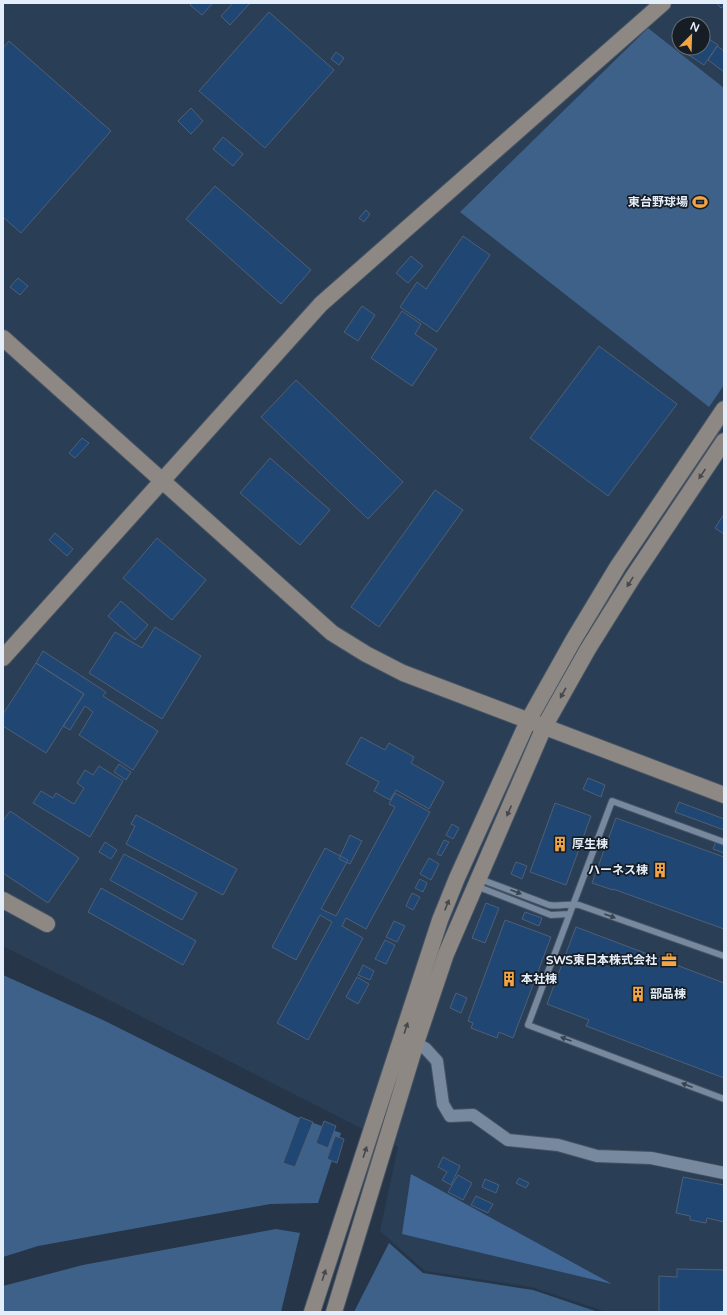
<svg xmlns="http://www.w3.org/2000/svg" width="727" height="1315" viewBox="0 0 727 1315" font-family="'Varela Round','Noto Sans JP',sans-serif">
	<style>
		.built { fill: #2a3e56; fill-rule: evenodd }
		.green { fill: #3e618a }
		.forest { fill: #406796 }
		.building { fill: #204773; stroke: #4f5f74 }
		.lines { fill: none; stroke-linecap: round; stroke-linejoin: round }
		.lane-casing { stroke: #465363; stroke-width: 8 }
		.street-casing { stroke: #465363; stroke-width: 14 }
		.secondary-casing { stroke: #465363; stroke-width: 18 }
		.lane { stroke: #77899f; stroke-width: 6 }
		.street { stroke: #77899f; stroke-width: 12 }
		.secondary { stroke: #8d8884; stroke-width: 16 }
		.oneway { fill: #46484b }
		.oneway2 { fill: #384350 }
		.labels { text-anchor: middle; stroke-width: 3.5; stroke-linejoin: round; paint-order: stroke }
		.poi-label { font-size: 12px; font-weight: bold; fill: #e4eefa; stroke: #161d25; text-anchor: end }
	</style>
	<rect width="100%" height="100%" fill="#263648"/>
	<path class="built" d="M3,3H724V1312H607L532,1287L425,1271L380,1231L398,1147L3,946ZM679,24H703V48H679Z"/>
	<path class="green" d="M648,28L724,88V385L709,407L460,212Z
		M3,975L103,1020L297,1117L341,1133L318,1203L270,1204L38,1246L3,1257Z
		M276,1229L300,1233L281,1312H3V1286L83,1265Z
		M389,1243L423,1273L533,1290L598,1312H354Z"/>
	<path class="forest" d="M411,1174L612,1284L402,1234Z"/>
	<path class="building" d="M192,3H211L212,4L202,15L190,5Z
		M233,3H250L230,25L221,16Z
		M716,3H724V5L721,8Z
		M269,12L334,70L265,148L199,91Z
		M703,35L718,45L704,65L675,46L679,41V48H703Z
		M9,41L111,131L21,233L3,217V48Z
		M717,46L724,51V72L708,60Z
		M336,52L344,58L339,65L331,59Z
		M191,108L203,121L191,134L178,121Z
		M223,137L243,154L233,166L213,149Z
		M215,186L311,270L281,304L186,219Z
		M366,210L370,214L364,222L359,218Z
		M463,236L490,255L437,332L400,307L417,282L426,289Z
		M411,256L423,266L408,283L396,273Z
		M18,278L28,286L20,295L10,287Z
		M362,306L375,315L358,341L344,332Z
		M402,311L421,324L415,334L437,349L412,386L371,358Z
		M599,346L677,404L608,496L530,438Z
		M296,380L403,482L368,519L261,417Z
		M82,438L89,443L75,458L69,453Z
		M270,458L330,510L300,545L240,493Z
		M435,490L463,510L379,627L351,607Z
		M724,514V534L715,528Z
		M55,533L73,549L67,556L49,540Z
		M157,538L206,580L172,620L123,578Z
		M121,601L148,625L135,640L108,616Z
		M155,627L201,656L162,719L89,673L115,632L142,648Z
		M43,651L106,692L103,696L158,731L133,770L79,735L93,712L85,706L70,730L63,726L84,694L36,663Z
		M36,663L84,694L46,753L3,726V714Z
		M361,737L385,750L389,743L414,757L411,763L444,782L429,809L396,790L390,800L374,791L379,782L346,764Z
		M119,764L131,772L126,780L114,772Z
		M99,766L123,781L90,837L33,803L41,791L53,798L56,793L74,804L84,788L77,783L85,770L93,775Z
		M588,778L605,785L601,797L583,789Z
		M395,793L430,812L366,929L346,918L342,926L363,938L308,1040L277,1023L332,922L320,915L296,960L272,947L325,848L348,860L321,909L336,916L395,807L389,804Z
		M679,802L724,819V830L675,812Z
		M555,803L591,816L566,885L530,872Z
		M10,811L79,858L48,903L3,873V821Z
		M136,815L237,869L223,895L126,844L135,826L131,824Z
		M616,818L724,857V929L613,889V890L592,883Z
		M452,824L459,828L453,839L446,835Z
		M350,835L362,841L350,864L339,859Z
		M444,840L449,842L441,856L437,854Z
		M716,841L724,844V853L713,849Z
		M105,842L117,850L111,859L99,852Z
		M124,854L197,893L182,920L110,880Z
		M429,858L439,864L431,880L420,874Z
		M516,862L527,866L522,879L511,874Z
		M420,879L427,883L423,892L415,888Z
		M101,888L196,941L183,965L88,912Z
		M412,893L420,897L413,910L406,906Z
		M486,903L499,908L485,943L472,938Z
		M525,912L542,918L539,926L522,919Z
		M505,920L551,937L513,1038L499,1032L497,1038L471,1028L473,1023L468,1021Z
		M394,921L405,926L397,942L386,937Z
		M576,927L724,983V1078L586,1026L589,1020L547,1004Z
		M385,940L395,945L386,964L375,959Z
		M363,965L374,971L370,980L358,975Z
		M357,977L369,984L358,1004L346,997Z
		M456,993L467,998L461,1013L450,1008Z
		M300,1117L313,1122L295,1167L283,1163Z
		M324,1121L336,1126L328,1148L316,1143Z
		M335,1136L344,1139L337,1163L327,1159Z
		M443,1157L460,1166L451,1185L442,1180L447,1172L438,1167Z
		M458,1175L472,1183L463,1200L448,1192Z
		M683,1177L724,1185V1222L707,1218L706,1223L690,1220V1216L676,1213Z
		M519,1178L529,1183L526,1188L516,1183Z
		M485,1179L499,1185L496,1193L482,1187Z
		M476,1196L493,1204L488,1213L471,1205Z
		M677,1269L724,1270V1312H659V1276L677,1277Z"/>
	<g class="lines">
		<g class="lane-casing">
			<path id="lane" d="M724,842L612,801L528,1025L724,1099
				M480,879L549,905C559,907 569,903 579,905L724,956
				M476,886L551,915L569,914"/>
		</g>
		<g class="street-casing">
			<path id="street" d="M416,1043L426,1049L437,1061L443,1104L450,1116L473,1115L508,1140L558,1145L597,1156L651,1158L724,1173"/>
		</g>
		<g class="secondary-casing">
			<path id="secondary" d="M3,338L332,633L366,654L403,673L724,795
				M3,658L321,304L663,3
				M3,900L47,924
				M312,1312L440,920L457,878L528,721L574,639L618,566L724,409
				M334,1312L416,1043L446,954L544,727L588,649L633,577L724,441"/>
		</g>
		<use href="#lane" class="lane"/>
		<use href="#street" class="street"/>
		<use href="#secondary" class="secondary"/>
	</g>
	<defs><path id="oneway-solid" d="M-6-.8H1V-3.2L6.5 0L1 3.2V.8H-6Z"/></defs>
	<g class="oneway">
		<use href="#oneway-solid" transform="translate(702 474) rotate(124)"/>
		<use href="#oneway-solid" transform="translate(630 582) rotate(122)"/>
		<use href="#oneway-solid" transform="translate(563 693) rotate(119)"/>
		<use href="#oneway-solid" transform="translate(509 811) rotate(113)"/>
		<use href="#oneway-solid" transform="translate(447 905) rotate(-68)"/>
		<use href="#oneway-solid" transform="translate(406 1028) rotate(-72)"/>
		<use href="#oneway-solid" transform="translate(365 1152) rotate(-72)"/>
		<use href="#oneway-solid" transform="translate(324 1275) rotate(-72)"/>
	</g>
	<g class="oneway2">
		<use href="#oneway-solid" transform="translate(516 892) rotate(21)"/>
		<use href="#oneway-solid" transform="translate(610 916) rotate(20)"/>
		<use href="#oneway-solid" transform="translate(566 1039) rotate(-160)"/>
		<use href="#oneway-solid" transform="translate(687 1085) rotate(-159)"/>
	</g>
	<defs>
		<g id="stadium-bare" transform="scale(1.2)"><path d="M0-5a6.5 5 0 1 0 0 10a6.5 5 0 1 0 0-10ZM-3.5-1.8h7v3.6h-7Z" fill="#f3a443" stroke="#161d25" stroke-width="2.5" paint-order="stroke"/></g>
		<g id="building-bare" transform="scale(1.2)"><path d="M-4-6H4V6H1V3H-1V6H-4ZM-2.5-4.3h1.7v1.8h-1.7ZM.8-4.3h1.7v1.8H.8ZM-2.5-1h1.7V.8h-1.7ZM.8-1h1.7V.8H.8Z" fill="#f3a443" stroke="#161d25" stroke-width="2.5" paint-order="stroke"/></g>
		<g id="office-bare" transform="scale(1.2)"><path d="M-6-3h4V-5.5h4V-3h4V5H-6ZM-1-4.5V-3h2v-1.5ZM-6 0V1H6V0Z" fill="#f3a443" stroke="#161d25" stroke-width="2.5" paint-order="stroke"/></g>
	</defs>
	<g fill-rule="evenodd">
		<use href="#stadium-bare" x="700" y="202"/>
		<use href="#building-bare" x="560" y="844"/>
		<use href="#building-bare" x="660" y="870"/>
		<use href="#office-bare" x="669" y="960"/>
		<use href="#building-bare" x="509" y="979"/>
		<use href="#building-bare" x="638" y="994"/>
	</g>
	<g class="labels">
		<g class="poi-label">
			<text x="688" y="206">東台野球場</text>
			<text x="572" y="848" text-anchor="start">厚生棟</text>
			<text x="648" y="874">ハーネス棟</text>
			<text x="657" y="964">SWS東日本株式会社</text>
			<text x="521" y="983" text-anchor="start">本社棟</text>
			<text x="650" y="998" text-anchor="start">部品棟</text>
		</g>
	</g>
	<rect width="727" height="1315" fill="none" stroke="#e4eefa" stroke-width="8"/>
	<g transform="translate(691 36) rotate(23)"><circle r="19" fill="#161d25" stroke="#68717a"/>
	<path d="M0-3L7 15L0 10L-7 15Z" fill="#f3a443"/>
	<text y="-6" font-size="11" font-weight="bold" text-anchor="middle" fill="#e4eefa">N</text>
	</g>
</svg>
